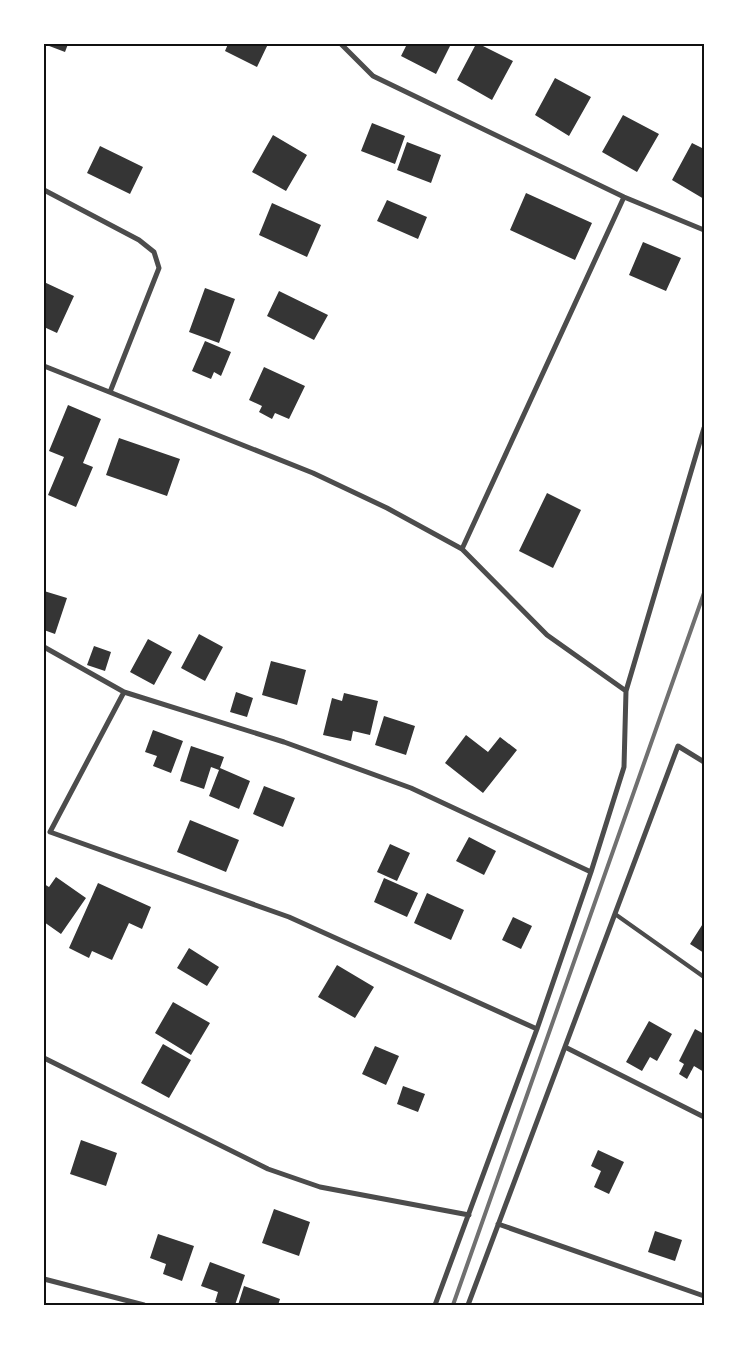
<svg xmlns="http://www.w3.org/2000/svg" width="748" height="1349" viewBox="0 0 748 1349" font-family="'Alegreya Sans',sans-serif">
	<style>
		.building { fill: #353535 }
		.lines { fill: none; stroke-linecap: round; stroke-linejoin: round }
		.service { stroke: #4c4c4c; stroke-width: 4 }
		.minor { stroke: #4c4c4c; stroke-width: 5 }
		.rail { stroke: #707070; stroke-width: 4 }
		.neatline { fill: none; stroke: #111; stroke-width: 2 }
	</style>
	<rect width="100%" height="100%" fill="#fff"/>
	<path class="building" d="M44,44H68L65,52Z
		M228,44H268L257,67L225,51Z
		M407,44H451L436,74L401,56Z
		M476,44H479L513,61L492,100L457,80Z
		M555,78L591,97L569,136L535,115Z
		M623,115L659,134L637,172L602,152Z
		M372,123L405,136L395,164L361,151Z
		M273,135L307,155L286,191L252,172Z
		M407,142L441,155L431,183L397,170Z
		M692,143L704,149V199L672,180Z
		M100,146L143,167L130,194L87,173Z
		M526,193L592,223L575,260L510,230Z
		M387,200L427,217L418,239L377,221Z
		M272,203L321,225L307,257L259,235Z
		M643,242L681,258L666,291L629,275Z
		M44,282L74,296L57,333L44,327Z
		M205,288L235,299L219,343L189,332Z
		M279,291L328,315L314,340L267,316Z
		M205,341L231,352L221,376L214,372L211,379L192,371Z
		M264,367L305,386L289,419L275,413L272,419L259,412L262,406L249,400Z
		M68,405L101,419L83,463L93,467L76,507L48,495L64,457L49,451Z
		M119,438L180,459L167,496L106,475Z
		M547,493L581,510L553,568L519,551Z
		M44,591L67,598L55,634L44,630Z
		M199,634L223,647L205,681L181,668Z
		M148,639L172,652L154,685L130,672Z
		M94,646L111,652L105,671L87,665Z
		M271,661L306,670L297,705L262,695Z
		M236,692L253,698L247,717L230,712Z
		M344,693L378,701L370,735L353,731L351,741L323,735L332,698L342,701Z
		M384,716L415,726L406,755L375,745Z
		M153,730L183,741L171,773L153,766L157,756L145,752Z
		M466,735L488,752L500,737L517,750L483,793L445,763Z
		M191,746L224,757L220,768L250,781L239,809L209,796L219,770L211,767L204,789L180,781Z
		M264,786L295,798L283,827L253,814Z
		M190,820L239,840L226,872L177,852Z
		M469,837L496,851L484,875L456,861Z
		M390,844L410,853L397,881L377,872Z
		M56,877L86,898L61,934L44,922V884L49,887Z
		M384,878L418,893L407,917L374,902Z
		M98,883L151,907L142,929L129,923L112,960L92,951L89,958L69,948Z
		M427,893L464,910L451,940L414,923Z
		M513,917L532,926L521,949L502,940Z
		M704,922V953L690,944Z
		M189,948L219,967L207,986L177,968Z
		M337,965L374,987L355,1018L318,997Z
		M173,1002L210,1023L191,1055L155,1033Z
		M649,1021L672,1034L657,1061L650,1057L642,1071L626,1062Z
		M695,1029L704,1034V1045L702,1050L704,1051V1072L694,1066L687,1079L679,1074L684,1064L679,1061Z
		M163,1044L191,1060L169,1098L141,1083Z
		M375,1046L399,1056L386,1085L362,1074Z
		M403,1086L425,1094L418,1112L397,1104Z
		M81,1140L117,1153L106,1186L70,1174Z
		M598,1150L624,1162L609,1194L594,1187L601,1171L591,1166Z
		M274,1209L310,1222L299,1256L262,1243Z
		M655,1231L682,1240L675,1261L648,1252Z
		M158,1234L194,1246L182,1281L163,1274L166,1264L150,1258Z
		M210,1262L245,1275L235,1305H224L215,1302L218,1292L201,1286Z
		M244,1286L280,1299L278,1305H238Z"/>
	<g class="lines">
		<path class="service" d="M615,914L704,977"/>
		<path class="minor" d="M341,44L373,76L624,197L704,230
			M44,190L139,240L154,252L159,268L110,392
			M44,366L313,473L387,508L462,549L547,635L626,691
			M462,549L624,197
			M44,647L124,692L284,742L411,788L591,872
			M124,692L50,832L289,917L537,1029
			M565,1047L704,1117
			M44,1058L268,1169L320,1187L469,1215
			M498,1224L704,1296
			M44,1279L144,1305
			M435,1305L537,1029L591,872L624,767L626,691L704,428
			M468,1305L678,746L704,762"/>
		<path class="rail" d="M453,1305L704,593"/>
	</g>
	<rect width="748" height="1349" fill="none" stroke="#ffffff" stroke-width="90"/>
	<rect x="45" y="45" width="658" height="1259" class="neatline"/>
</svg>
